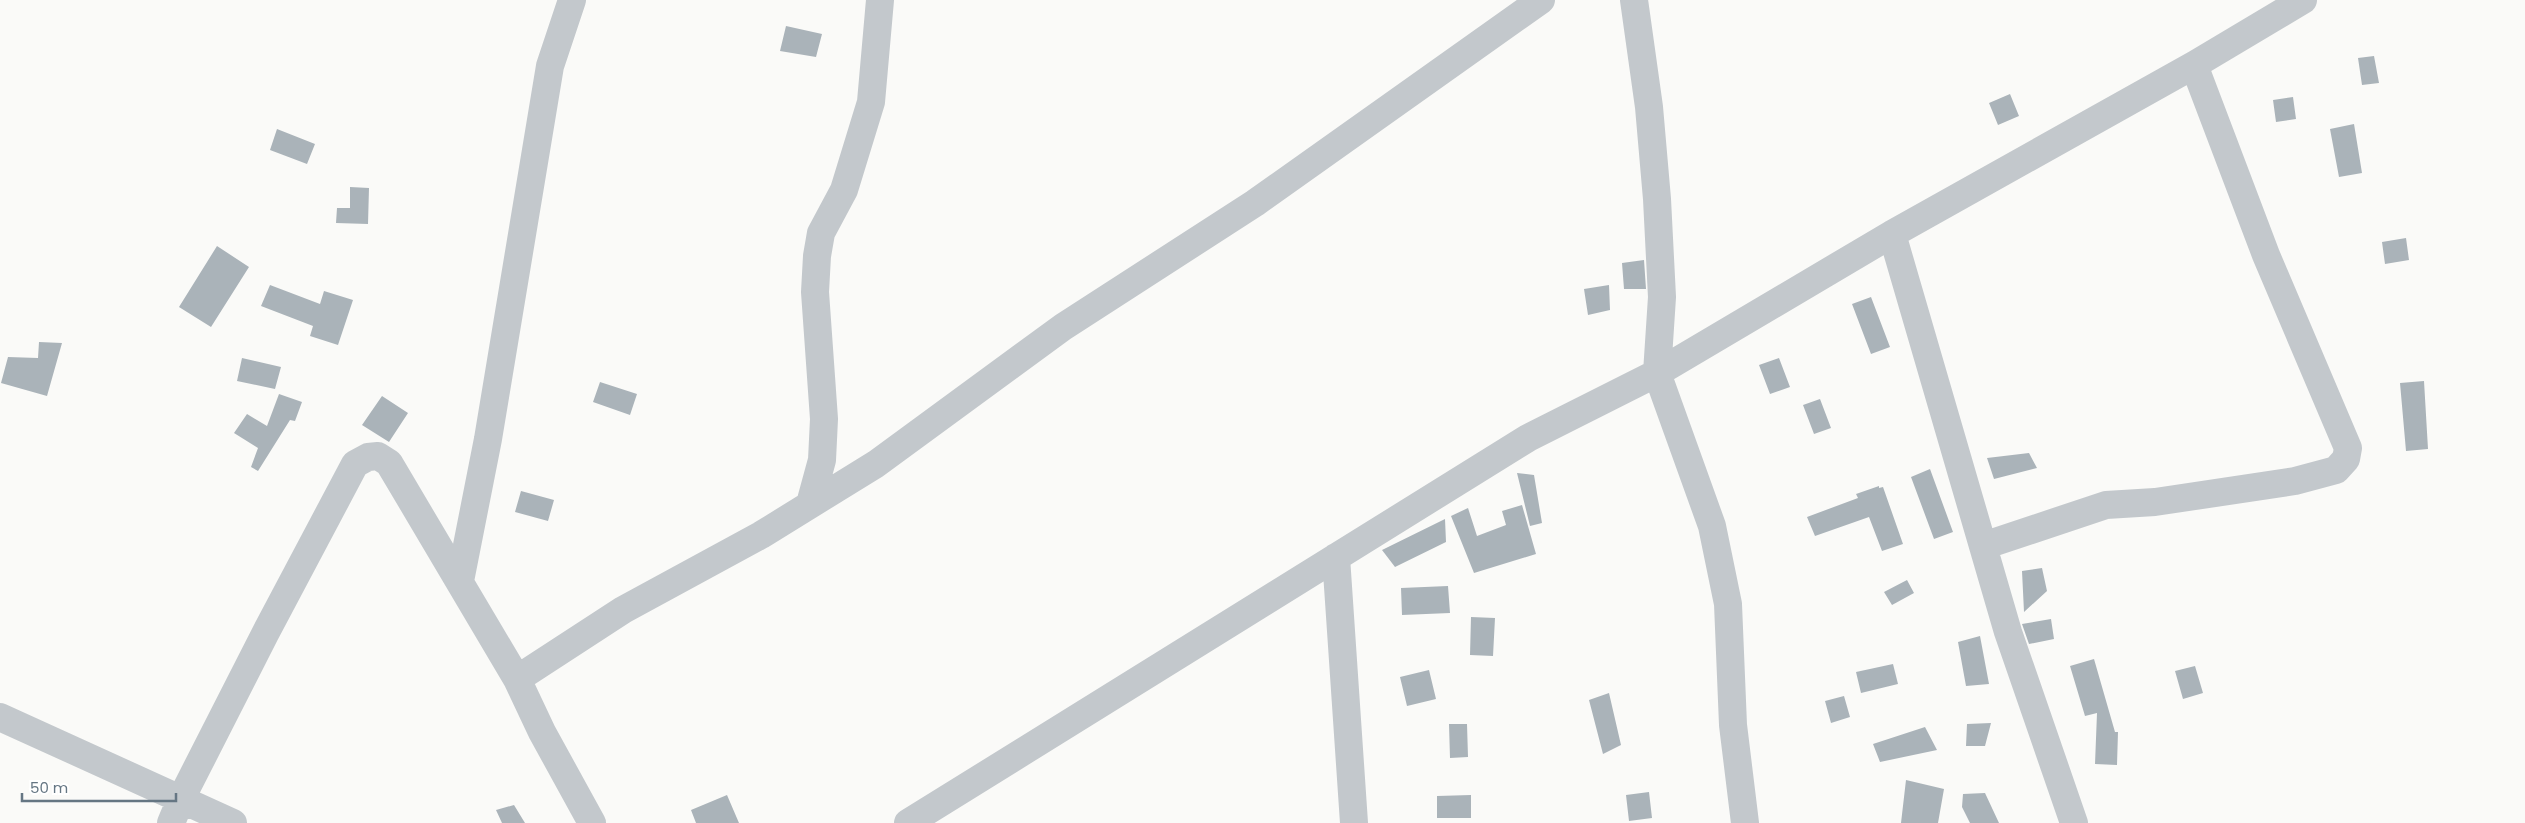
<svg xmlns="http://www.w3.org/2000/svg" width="2525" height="823" viewBox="0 0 2525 823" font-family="Poppins,sans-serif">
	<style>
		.building { fill: #aab3b9 }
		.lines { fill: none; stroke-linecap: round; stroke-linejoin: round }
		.minor { stroke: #c3c8cc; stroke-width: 28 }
	</style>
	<rect width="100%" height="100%" fill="#fafaf8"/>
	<path class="building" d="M786,26L822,34L816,57L780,51Z
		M2374,56L2379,83L2362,85L2358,58Z
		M2010,94L2019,116L1998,125L1989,103Z
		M2293,97L2296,119L2276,122L2273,100Z
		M2354,124L2362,173L2339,177L2330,129Z
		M277,129L315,144L307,164L270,150Z
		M350,187L369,188L368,224L336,223L337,208H350Z
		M2406,238L2409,260L2385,264L2382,242Z
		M217,246L249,267L211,327L179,307Z
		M1644,260L1646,289H1624L1622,263Z
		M270,285L320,304L324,291L353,300L338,345L310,336L313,326L261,306Z
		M1609,285L1610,310L1588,315L1584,289Z
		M1871,297L1890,347L1871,354L1852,304Z
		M39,342L62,343L47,396L1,383L8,357L38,358Z
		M242,358L281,367L275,389L237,381Z
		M1779,358L1790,387L1770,394L1759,365Z
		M2424,381L2428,449L2406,451L2400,383Z
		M600,382L637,394L630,415L593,402Z
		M279,394L302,402L295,421L290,420L258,471L251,467L258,448L234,433L247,414L267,426Z
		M382,396L408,413L389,442L362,425Z
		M1820,399L1831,428L1814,434L1803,405Z
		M2029,453L2037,468L1994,479L1987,458Z
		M1930,469L1953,532L1934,539L1911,477Z
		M1517,473L1534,475L1542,523L1530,526Z
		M1879,486V488L1883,487L1903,544L1882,551L1869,517L1815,536L1807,517L1858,498L1856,494Z
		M521,491L554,500L548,521L515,512Z
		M1522,505L1536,554L1474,573L1451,516L1468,508L1477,536L1506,525L1502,511Z
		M1445,519L1446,542L1395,567L1382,550Z
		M2042,568L2047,591L2024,612L2022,571Z
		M1907,580L1914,593L1892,605L1884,592Z
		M1448,586L1450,613L1402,615L1401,588Z
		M1471,617L1495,618L1493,656L1470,655Z
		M2051,619L2054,639L2029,644L2022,624Z
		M1980,636L1989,684L1966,686L1958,642Z
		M2094,659L2115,732H2118L2117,765L2095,764L2097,713L2085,716L2070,666Z
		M1893,664L1898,684L1861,693L1856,672Z
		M2195,666L2203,693L2183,699L2175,671Z
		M1429,670L1436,699L1407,706L1400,677Z
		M1609,693L1621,745L1603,754L1589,700Z
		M1844,696L1850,717L1831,723L1825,701Z
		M1991,723L1985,746H1966L1967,724Z
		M1449,724H1467L1468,757L1450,758Z
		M1925,727L1937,750L1880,762L1873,744Z
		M1906,780L1944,789L1938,823H1901Z
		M1649,792L1652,818L1629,821L1626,795Z
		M1985,793L1999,823H1970L1962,807L1963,794Z
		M727,795L739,823H696L691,810Z
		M1471,795V818H1437V796Z
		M514,805L525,823H502L496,810Z"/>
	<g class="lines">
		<path class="minor" d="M1634,0L1649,107L1657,199L1662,297L1657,373L1712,526L1728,604L1733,725L1745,823
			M1892,234L2008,632L2074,823
			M810,504L822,460L824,419L815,292L817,256L821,233L844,190L871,102L880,0
			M1983,546L2106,505L2155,502L2295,481L2336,470L2346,459L2348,448L2266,255L2194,65
			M1336,557L1354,823
			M460,581L488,439L550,66L572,0
			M517,679L623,610L761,535L876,464L1063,327L1255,203L1541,0
			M0,717L233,823
			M171,823L181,799L265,634L355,464L368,457L378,456L389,463L517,679L542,732L592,823
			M908,823L1528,438L1657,373L1892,234L2194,65L2303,0"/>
	</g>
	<path d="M22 793v8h154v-8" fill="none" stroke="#657683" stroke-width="2.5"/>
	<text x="30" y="793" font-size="15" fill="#657683" stroke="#ffffff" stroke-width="4" paint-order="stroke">50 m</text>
</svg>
